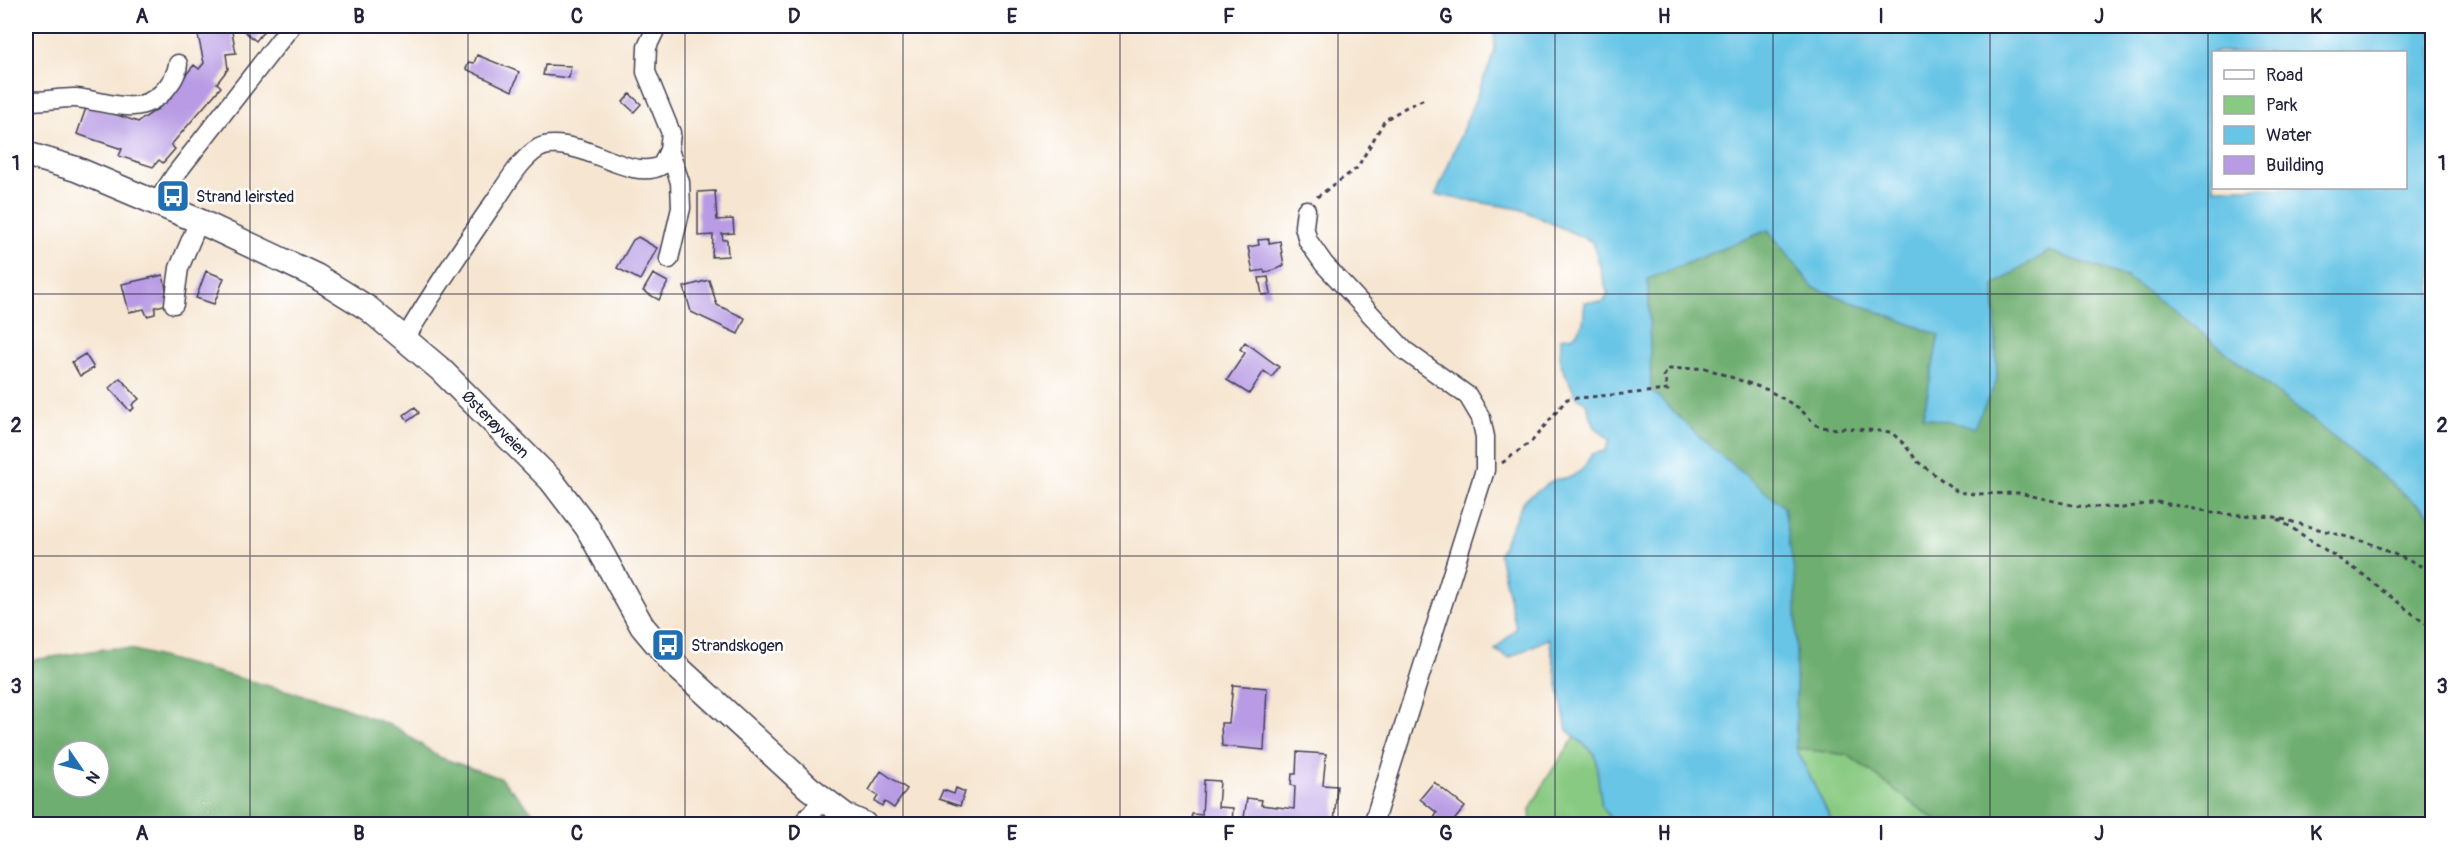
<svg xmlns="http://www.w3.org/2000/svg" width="2458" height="850" viewBox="0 0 2458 850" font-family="Pangolin,sans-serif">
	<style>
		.green { fill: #89ca82; stroke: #56765e; stroke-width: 1.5 }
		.forest { fill: #6eae70; stroke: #486856; stroke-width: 1.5; fill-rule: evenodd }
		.water { fill: #68c5e6; stroke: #457490; stroke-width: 1.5; fill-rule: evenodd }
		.building { fill: #b89be4 }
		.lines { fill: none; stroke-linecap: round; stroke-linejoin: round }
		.minor-casing { stroke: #423f52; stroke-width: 21 }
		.major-casing { stroke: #423f52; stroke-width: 27 }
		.path { stroke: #423f52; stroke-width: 3; stroke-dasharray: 4.5 4.5; stroke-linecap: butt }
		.minor { stroke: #fff; stroke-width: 18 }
		.major { stroke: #fff; stroke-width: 24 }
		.grid { fill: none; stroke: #22223b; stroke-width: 1.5; stroke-opacity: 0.55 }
		.labels { text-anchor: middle; stroke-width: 5; stroke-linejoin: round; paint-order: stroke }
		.poi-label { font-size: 16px; fill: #22223b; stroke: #fff; text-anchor: start }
		.street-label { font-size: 16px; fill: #22223b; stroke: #fff }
		.neatline { fill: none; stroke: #22223b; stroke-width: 2 }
		.grid-label { font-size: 20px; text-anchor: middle; font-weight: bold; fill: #22223b }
	</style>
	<rect width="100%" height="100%" fill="#fff"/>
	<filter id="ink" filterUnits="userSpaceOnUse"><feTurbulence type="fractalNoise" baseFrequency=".0167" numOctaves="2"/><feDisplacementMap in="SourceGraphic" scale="12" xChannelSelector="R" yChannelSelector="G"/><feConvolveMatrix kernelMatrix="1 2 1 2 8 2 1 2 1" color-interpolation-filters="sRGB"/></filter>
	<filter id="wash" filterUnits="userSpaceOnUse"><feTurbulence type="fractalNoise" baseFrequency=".008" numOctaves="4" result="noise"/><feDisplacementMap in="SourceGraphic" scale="24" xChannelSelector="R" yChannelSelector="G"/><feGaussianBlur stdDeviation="1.35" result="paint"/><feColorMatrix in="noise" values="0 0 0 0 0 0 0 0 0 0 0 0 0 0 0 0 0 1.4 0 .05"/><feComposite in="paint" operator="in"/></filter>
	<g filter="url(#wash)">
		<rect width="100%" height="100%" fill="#f6e6d1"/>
		<path class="green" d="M1575,737L1595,754L1602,808L1615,824H1531L1530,810L1547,778Z
			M1796,748L1848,755L1941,824H1833Z"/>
		<path class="forest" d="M1768,230L1813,287L1939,335L1923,416L1997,381L1994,285L2049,251L2126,277L2187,321L2432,516V824H1941L1848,755L1796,748V585L1706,443L1651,390L1648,279Z
			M112,648L131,649L337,704L397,728L439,757L500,778L544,824H26V661ZM63,751H99V787H63Z"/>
		<path class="water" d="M1494,26H2432V516L2187,321L2126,277L2049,251L1994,285L1997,381L1974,427L1923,417L1939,335L1813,287L1768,230L1648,279L1651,390L1706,443L1784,507L1796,585V748L1833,824H1615L1602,808L1595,754L1567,730L1549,638L1509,658L1495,650L1516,628L1499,554L1524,500L1554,480L1571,477L1583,469L1592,454L1605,451L1610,440L1595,427L1586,403L1576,396L1560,362L1561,338L1574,336L1583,323L1585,302H1603L1608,295L1593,242L1520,209L1436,195L1495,51ZM2214,52H2406V188H2214Z"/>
		<g id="blocks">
			<path class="building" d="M196,26H231L236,53L226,54L228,69L217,83L221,87L171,145L175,149L163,163L159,160L153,167L119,156L122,149L77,134L87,105L138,122L158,109L194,65L199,69L204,63Z
				M247,26H265L267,27L256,41L243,30Z
				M477,55L519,72L512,91L466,69L469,62L474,63Z
				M545,65L571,66L569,78L543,75Z
				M630,94L641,104L634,112L623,102Z
				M715,191L717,220L733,219L734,233L722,234L723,240H727L728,256L712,257L713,235L698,236V192Z
				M638,237L657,248L640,280L617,268L633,240Z
				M1269,239V243L1280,241L1284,266L1265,273L1264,270L1253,272L1248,247L1259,245L1258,240Z
				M206,271L224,278L214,304L196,298Z
				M653,274L668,282L659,300L643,291Z
				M163,275L169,304L155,307V314L147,316L144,309L129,312L122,284Z
				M1268,277L1271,294L1262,295L1259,278Z
				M709,280L717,305L745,318L738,334L691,312L684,287Z
				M1245,342L1279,367L1272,377L1264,371L1249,394L1227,380L1245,353L1240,349Z
				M85,354L94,368L80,376L72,362Z
				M120,378L139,399L132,405L134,408L130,411L109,388Z
				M415,407L419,413L408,421L404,415Z
				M1233,685L1267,688L1264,750L1222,746L1221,723H1229Z
				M1297,752L1326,754L1323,785L1337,786L1334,824H1300L1244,818L1247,798L1262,800L1261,805L1294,809L1295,786L1291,785L1292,774H1296Z
				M881,771L907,789L894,808L885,802L882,806L875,801L878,796L869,790Z
				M1204,780L1220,781L1218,807L1233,808L1232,824H1195V818H1191L1192,814L1202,815Z
				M1434,782L1465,807L1451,824L1445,820L1442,824L1434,818L1437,813L1420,799Z
				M956,788L965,792L960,806L939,799L943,790L954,794Z"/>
		</g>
	</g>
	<g filter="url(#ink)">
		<use href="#blocks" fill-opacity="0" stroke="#423f52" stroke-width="1.5"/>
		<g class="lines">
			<g class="minor-casing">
				<path id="minor" d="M657,26L647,47L646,72L671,133L669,150L680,182L681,208L669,259
					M26,100C43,103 59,97 76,98C107,101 137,118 163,92C171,83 177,75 178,64
					M157,202L175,175L291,26
					M1306,210L1304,226L1308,241L1324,264L1404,350L1468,396L1481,418L1485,437V470L1373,824
					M174,304L179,268L199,221
					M405,339C433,291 464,246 495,201C507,184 520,159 539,148C550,142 568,146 579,149C602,155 639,179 662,165L669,150
					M802,824L823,800"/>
			</g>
			<g class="major-casing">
				<path id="major" d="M26,154L76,169L199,221L316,276L369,309L440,369L551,480L587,527L642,626L673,663L809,788L846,816L864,824"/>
			</g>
			<path class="path" d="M1317,197L1357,168L1385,120L1408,106L1425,99
				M1502,463L1532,441L1567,399L1668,390L1664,376L1668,369L1705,368L1768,390L1799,408L1816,425L1830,429L1844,428L1891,432L1904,444L1918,462L1958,492L1975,494L2019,493L2076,506L2123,508L2157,502L2223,514L2275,517L2369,543L2432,571
				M2278,519L2361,573L2432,629"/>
			<use href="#minor" class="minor"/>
			<use href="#major" class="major"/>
		</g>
	</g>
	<path class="grid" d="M250,26V824M468,26V824M685,26V824M903,26V824M1120,26V824M1338,26V824M1555,26V824M1773,26V824M1990,26V824M2208,26V824M26,294H2432M26,556H2432"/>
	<defs>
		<g id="bus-square" transform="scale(1.725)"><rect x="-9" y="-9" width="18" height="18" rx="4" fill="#1f6fb2" stroke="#fff"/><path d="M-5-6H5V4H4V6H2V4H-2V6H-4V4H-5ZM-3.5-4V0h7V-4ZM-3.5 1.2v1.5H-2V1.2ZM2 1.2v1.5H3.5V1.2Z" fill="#fff"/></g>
	</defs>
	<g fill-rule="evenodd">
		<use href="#bus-square" x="173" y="196"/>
		<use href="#bus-square" x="668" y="645"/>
	</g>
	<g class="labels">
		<g class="poi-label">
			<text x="196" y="202">Strand leirsted</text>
			<text x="691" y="651">Strandskogen</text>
		</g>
		<g class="street-label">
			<text transform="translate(496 424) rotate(45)" y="6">Østerøyveien</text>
		</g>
	</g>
	<rect width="2458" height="850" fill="none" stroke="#fff" stroke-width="66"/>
	<rect x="2212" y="51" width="195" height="138" fill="#ffffff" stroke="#a7a7b1" stroke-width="1.5"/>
	<rect x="2224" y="70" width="30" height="9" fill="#ffffff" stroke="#a7a7b1" stroke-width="1.5"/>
	<text x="2266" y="81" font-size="18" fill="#22223b">Road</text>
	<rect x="2224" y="96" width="30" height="18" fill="#89ca82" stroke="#a7a7b1" stroke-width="1.5"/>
	<text x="2266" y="111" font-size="18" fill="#22223b">Park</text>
	<rect x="2224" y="126" width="30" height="18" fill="#68c5e6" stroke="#a7a7b1" stroke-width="1.5"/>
	<text x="2266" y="141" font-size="18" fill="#22223b">Water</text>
	<rect x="2224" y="156" width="30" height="18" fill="#b89be4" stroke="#a7a7b1" stroke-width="1.5"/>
	<text x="2266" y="171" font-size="18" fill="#22223b">Building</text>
	<g transform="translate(81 769) rotate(125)"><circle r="28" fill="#ffffff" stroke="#a7a7b1" stroke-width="1.5"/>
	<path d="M0-4.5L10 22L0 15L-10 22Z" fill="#1f6fb2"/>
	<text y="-9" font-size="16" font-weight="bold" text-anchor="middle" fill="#22223b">N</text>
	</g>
	<rect x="33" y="33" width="2392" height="784" class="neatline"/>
	<g class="grid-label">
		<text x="142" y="23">A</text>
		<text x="359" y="23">B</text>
		<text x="577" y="23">C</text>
		<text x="794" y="23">D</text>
		<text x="1012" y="23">E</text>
		<text x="1229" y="23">F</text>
		<text x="1446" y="23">G</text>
		<text x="1664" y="23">H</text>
		<text x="1881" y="23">I</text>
		<text x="2099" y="23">J</text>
		<text x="2316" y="23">K</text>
		<text x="16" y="170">1</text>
		<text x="2442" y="170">1</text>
		<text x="16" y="432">2</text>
		<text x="2442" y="432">2</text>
		<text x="16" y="693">3</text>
		<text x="2442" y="693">3</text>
		<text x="142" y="840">A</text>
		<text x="359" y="840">B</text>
		<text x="577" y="840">C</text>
		<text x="794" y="840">D</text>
		<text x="1012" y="840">E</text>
		<text x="1229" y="840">F</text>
		<text x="1446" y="840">G</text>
		<text x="1664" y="840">H</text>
		<text x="1881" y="840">I</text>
		<text x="2099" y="840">J</text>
		<text x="2316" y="840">K</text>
	</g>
</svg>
